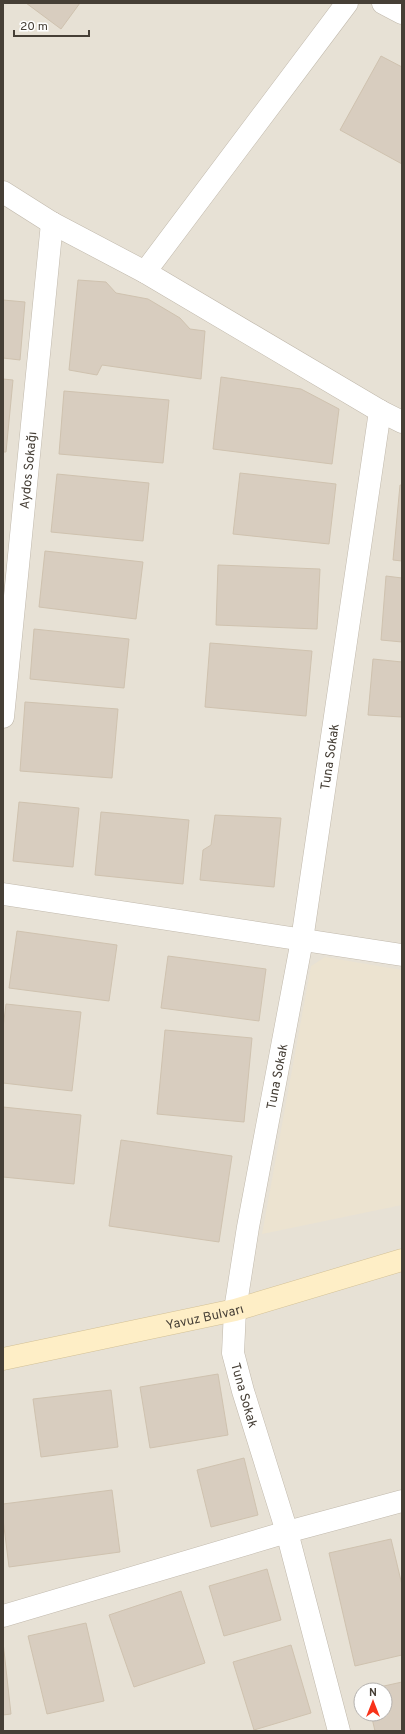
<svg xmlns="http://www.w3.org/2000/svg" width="405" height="1734" viewBox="0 0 405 1734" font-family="Overpass,sans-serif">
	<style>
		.residential { fill: #e7e1d5; fill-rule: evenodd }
		.education { fill: #ece3d0 }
		.building { fill: #d8cdbf; stroke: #cfc2af }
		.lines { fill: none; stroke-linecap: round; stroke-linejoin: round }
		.street-casing { stroke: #c1b9ac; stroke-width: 23 }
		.secondary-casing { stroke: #d3c197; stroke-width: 23 }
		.street { stroke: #fff; stroke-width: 22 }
		.secondary { stroke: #feeec6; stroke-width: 22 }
		.labels { text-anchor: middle; stroke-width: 3.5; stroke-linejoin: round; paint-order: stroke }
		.street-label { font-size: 13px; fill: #463f36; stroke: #fff }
	</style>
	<rect width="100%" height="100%" fill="#f3efe7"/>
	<path class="residential" d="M3,3H402V1731H3ZM361,1690H385V1714H361Z"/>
	<path class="education" d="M325,957L402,970V1205L262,1234L311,966Z"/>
	<path class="building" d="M26,3H80L61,29Z
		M381,56L402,67V164L340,130Z
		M78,280L106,282L116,293L148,299L180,318L190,329L205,331L201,379L102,365L97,375L69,370Z
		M3,300L25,302L20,360L3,358Z
		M221,377L301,389L339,409L332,464L213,449Z
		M3,379L13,380L6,452H3Z
		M64,391L169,400L163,463L59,454Z
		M240,473L336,484L329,544L233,534Z
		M57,474L149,483L143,541L51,532Z
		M400,485H402V561L393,560Z
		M45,551L143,562L136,619L39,607Z
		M218,565L320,569L317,629L216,625Z
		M386,576L402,578V642L381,640Z
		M34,629L129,639L124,688L30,679Z
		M210,643L312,651L306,716L205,707Z
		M373,659L402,662V717L368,715Z
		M25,702L118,709L112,778L20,771Z
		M19,802L79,808L73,867L13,861Z
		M101,812L189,820L183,884L95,875Z
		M215,815L281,818L274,887L200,880L203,850L211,845Z
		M17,931L117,945L109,1001L9,988Z
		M168,956L266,969L259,1021L161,1008Z
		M6,1004L81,1012L72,1091L3,1083V1028Z
		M165,1030L252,1038L244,1122L157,1114Z
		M3,1107L81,1115L74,1184L3,1177Z
		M121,1140L232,1156L219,1242L109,1226Z
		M218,1374L228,1435L150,1448L140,1387Z
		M111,1390L118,1447L41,1457L33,1399Z
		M244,1458L258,1515L211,1527L197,1470Z
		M112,1490L120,1552L9,1567L3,1519V1504Z
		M391,1539L402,1585V1655L355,1666L329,1553Z
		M267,1569L281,1620L224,1636L209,1586Z
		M181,1591L205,1663L134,1687L109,1615Z
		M86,1623L104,1701L47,1714L28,1636Z
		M3,1642L11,1714L3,1715Z
		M291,1645L311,1713L254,1730L233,1662Z
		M402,1682V1731H375L371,1714H385V1690H366Z"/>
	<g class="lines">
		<g class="street-casing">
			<g id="street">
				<path d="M383,3L402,13"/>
				<path d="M3,192L52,223L145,272L380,411L402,422"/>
				<path d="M145,272L347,3"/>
				<path id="s1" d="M3,717L52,223"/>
				<path d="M3,894L402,955"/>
				<path d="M3,1616L287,1532L402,1501"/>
				<path id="s2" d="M339,1731L287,1532L243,1391L233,1353L235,1310L248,1227L302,940L380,411"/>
			</g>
		</g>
		<g class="secondary-casing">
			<g id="secondary">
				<path id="s3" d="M3,1359L235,1310L402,1260"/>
			</g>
		</g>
		<use href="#street" class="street"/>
		<use href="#secondary" class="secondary"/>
	</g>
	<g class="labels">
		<g class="street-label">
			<text dy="5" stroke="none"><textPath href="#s1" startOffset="248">Aydos Sokağı</textPath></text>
			<text dy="5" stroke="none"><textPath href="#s2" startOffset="997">Tuna Sokak</textPath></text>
			<text dy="5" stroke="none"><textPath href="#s2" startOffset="673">Tuna Sokak</textPath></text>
			<text dy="5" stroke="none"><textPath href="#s3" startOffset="206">Yavuz Bulvarı</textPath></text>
			<text transform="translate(245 1395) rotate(74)" y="5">Tuna Sokak</text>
		</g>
	</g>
	<rect width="405" height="1734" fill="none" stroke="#463f36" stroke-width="8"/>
	<g transform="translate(373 1702)"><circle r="19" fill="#ffffff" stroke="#b5b2af"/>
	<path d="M0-3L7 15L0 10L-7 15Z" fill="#f83219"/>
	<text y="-6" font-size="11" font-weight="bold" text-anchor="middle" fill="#463f36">N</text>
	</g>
	<path d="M14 30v6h75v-6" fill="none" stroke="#463f36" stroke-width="2"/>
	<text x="20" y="30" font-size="12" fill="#463f36" stroke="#ffffff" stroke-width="3" paint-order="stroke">20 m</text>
</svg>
